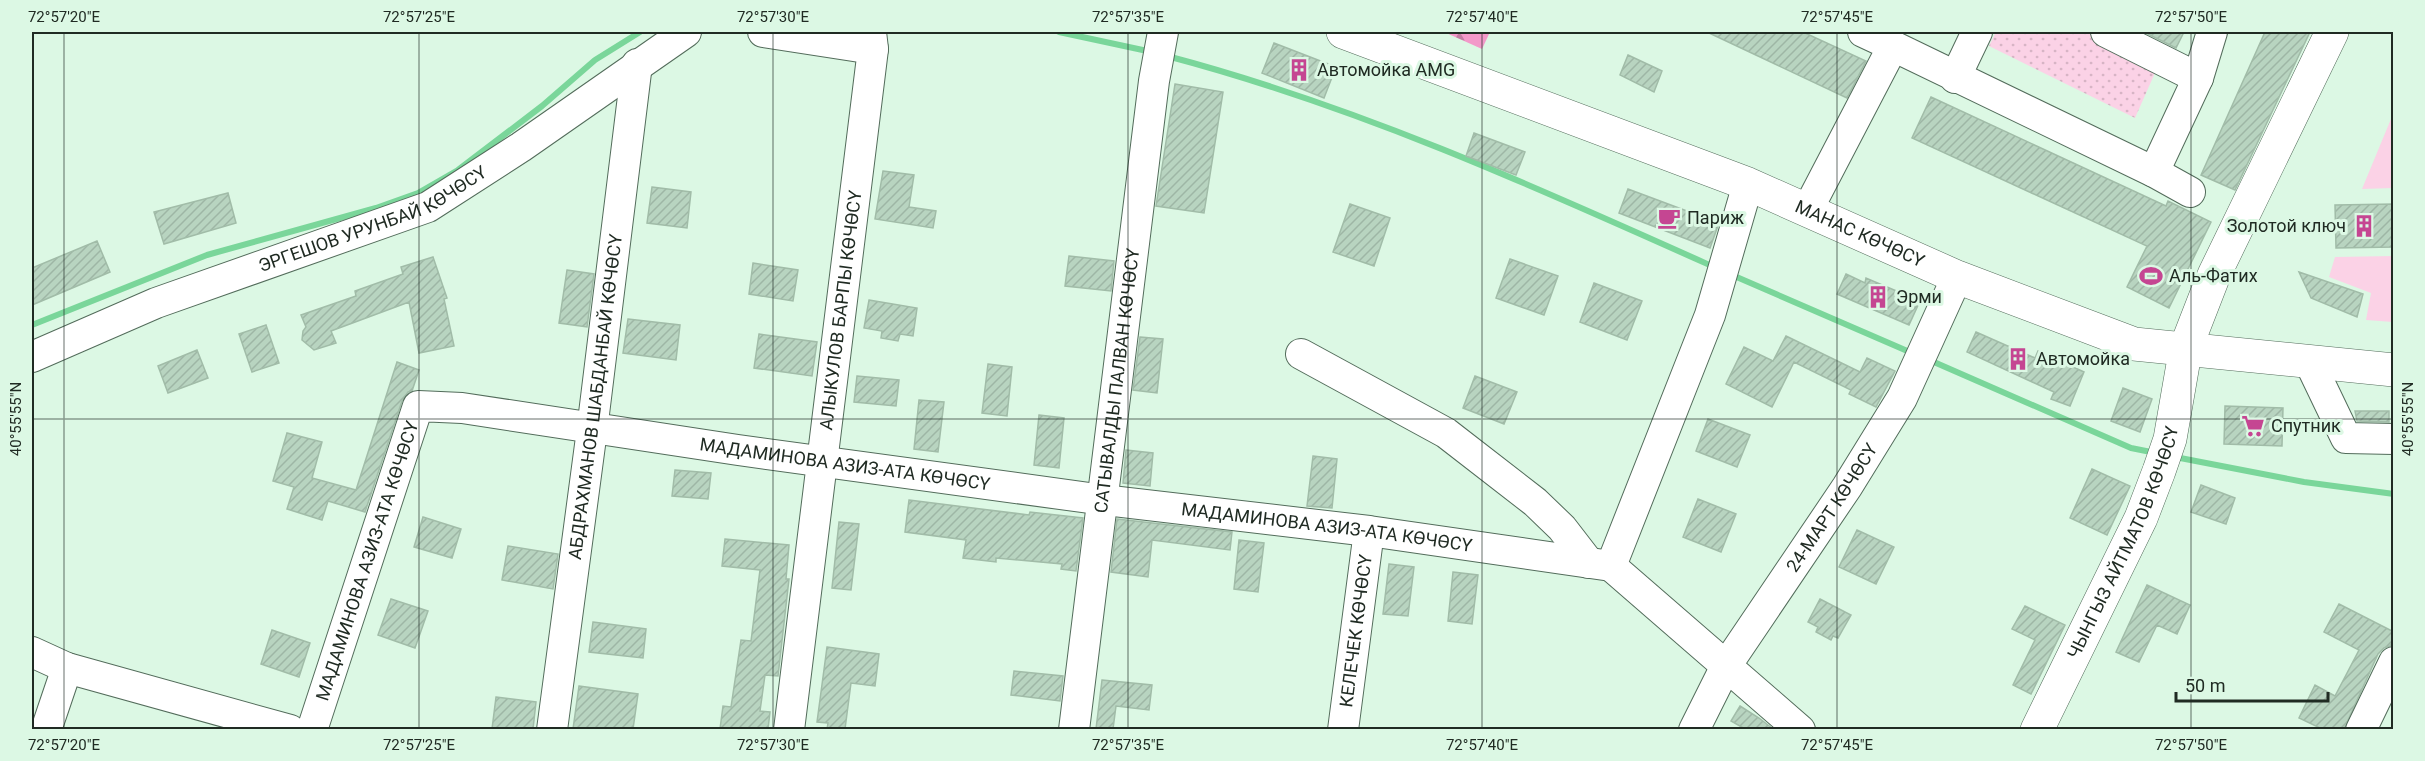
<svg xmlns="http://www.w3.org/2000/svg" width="2425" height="761" viewBox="0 0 2425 761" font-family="Roboto,sans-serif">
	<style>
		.green { fill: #fbd2e6 }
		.forest { fill: url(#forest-firs) }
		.park { fill: url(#park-dots) }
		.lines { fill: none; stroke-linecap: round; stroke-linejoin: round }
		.stream { stroke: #7ad69a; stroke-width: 6 }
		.building { fill: url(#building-hatch); stroke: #a1bca8; stroke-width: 1.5 }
		.minor-casing { stroke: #536c5b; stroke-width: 32 }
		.major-casing { stroke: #536c5b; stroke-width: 34 }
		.minor { stroke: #fff; stroke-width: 30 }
		.major { stroke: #fff; stroke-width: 33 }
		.ticks { fill: none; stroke: #202b23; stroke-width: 1.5; stroke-opacity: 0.45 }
		.labels { text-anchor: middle; stroke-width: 6; stroke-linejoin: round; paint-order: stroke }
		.poi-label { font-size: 18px; fill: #202b23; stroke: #dcf8e4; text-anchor: start }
		.street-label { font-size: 18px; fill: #202b23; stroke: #dcf8e4 }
		.neatline { fill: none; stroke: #202b23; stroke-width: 2 }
		.ticks-label { font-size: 15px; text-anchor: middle; fill: #202b23 }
	</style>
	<defs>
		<pattern id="forest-firs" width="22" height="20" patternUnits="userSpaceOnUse" patternTransform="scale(1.5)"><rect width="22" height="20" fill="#f399c9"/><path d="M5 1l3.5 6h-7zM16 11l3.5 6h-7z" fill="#c47da3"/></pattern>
		<pattern id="park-dots" width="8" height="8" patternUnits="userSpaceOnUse" patternTransform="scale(1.5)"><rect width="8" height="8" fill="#fbd2e6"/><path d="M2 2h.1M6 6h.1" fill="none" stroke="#d7b4c5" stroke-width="1.8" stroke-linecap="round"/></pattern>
		<pattern id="building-hatch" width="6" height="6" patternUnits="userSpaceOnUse" patternTransform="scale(1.5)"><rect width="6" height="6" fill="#b8d4c0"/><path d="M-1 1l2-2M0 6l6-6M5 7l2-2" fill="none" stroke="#9eb6a5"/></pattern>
	</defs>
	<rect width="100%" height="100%" fill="#dcf8e4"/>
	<path class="green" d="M2393,114V188L2362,189Z
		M2393,256V322L2366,320L2371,293L2329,277L2335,257Z"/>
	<path class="forest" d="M1444,32H1490L1482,49Z"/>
	<path class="park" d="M1996,32H2088L2158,66L2135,118L1989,46Z"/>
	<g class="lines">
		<path class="stream" d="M1059,32L1152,52
			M1167,56C1357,106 1536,187 1714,267
			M1732,275L1912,353
			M32,325L207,255L376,208L418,193L458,170L542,106L595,60L640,32
			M1927,359L2131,448L2156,453
			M2175,457L2304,482L2394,494"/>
	</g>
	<path class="building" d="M1707,32H1803L1866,61L1847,98Z
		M2144,32H2184L2176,48Z
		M2265,32H2310L2235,190L2201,175Z
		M1274,43L1336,67L1324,98L1262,73Z
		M1628,55L1662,71L1654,92L1620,75Z
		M1175,84L1223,92L1204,213L1156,206Z
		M1931,97L2166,206L2168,201L2211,222L2169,308L2127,287L2147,246L1912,138Z
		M1474,133L1525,152L1516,175L1466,156Z
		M883,171L914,175L909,207L936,211L933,228L875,219Z
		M652,187L691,192L687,228L647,223Z
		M1628,189L1719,223L1710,248L1619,213Z
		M228,193L236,223L164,244L154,212Z
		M1350,204L1390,218L1374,266L1333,252Z
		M2394,204V247L2336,248L2335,205Z
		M97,241L110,272L32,305V268Z
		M1069,256L1114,261L1111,291L1065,286Z
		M433,257L447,298L444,299L454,346L419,353L409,302L331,331L336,343L314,350L302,340L303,331L306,327L301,315L356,296L355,291L403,274L401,267Z
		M1510,259L1558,276L1544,315L1496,298Z
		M753,263L798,270L793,301L749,294Z
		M567,270L594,274L587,327L559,323Z
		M2299,272L2363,294L2357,317L2311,298Z
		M1846,274L1865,283L1866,278L1920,301L1909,325L1837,294Z
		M1594,283L1642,301L1627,340L1580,322Z
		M869,300L917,308L913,336L900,334L898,341L881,338L882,331L864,328Z
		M628,319L680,325L676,360L623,353Z
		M266,325L279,363L252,372L239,334Z
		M1976,332L2035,358L2038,351L2084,372L2070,406L2051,399L2054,392L1967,352Z
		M759,334L817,342L812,376L754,368Z
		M1786,336L1860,372L1867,358L1895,371L1876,407L1849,394L1851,390L1794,362L1772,407L1726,384L1744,347L1773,361Z
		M1140,337L1163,339L1157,393L1133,390Z
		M197,350L208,378L168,393L158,366Z
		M397,362L419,370L412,391L408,392L402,401L365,512L328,501L322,520L287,509L294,487L273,481L287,433L322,442L312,478L356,490Z
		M988,364L1012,367L1007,416L982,413Z
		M857,376L899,380L896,406L854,402Z
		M1475,376L1517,392L1504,424L1463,408Z
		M2123,388L2152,399L2140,432L2111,421Z
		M919,400L944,402L938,452L914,449Z
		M2225,406L2283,408L2282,446L2224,444Z
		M2355,411H2389V422L2357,421Z
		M1039,415L1064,418L1059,468L1034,465Z
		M1708,419L1750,435L1737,467L1696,451Z
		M1126,450L1153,453L1150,486L1123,483Z
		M1313,456L1337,459L1332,508L1307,506Z
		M2092,469L2130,486L2107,535L2070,518Z
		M675,470L711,473L708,499L672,496Z
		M2201,485L2235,498L2226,524L2191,512Z
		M1698,499L1736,514L1721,552L1683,537Z
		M909,500L1029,515L1030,512L1083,518L1076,571L1061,569L1062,564L996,558V562L963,558L966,540L905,532Z
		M423,517L461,529L452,558L414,547Z
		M1117,519L1232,532L1230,550L1152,540L1148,577L1111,572Z
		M839,522L859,524L851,590L832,588Z
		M1857,530L1894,547L1876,584L1839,567Z
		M725,539L789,545L786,579H789L778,676L765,675L760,711L770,712L768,729H720L723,706L731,707L741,640L751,641L760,570L722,566Z
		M1239,540L1264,543L1258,592L1234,589Z
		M508,546L558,554L553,589L502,580Z
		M1389,564L1414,567L1408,616L1383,614Z
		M1453,572L1478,575L1472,624L1448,621Z
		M2147,585L2190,605L2177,634L2157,625L2139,662L2116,652Z
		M391,599L428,611L415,648L378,635Z
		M1820,599L1851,615L1838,638L1833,636L1831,640L1816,632L1818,627L1808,622Z
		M2339,604L2394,632V639L2390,646L2384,648L2378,654L2344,729H2322L2299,718L2315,685L2335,696L2359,650L2324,632Z
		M2025,606L2065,625L2031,694L2013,685L2035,640L2012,629Z
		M593,622L646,629L643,658L589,652Z
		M272,630L310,643L299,677L261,664Z
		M827,647L879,654L875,686L851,683L845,729H827L828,723L817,722Z
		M1014,671L1063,676L1060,701L1011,695Z
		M1102,680L1152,685L1149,710L1116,706L1113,729H1096Z
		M579,686L638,694L633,729H573Z
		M496,697L536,702L533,729H492Z
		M1740,706L1759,718L1773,729H1745L1731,721Z"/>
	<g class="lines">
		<g class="minor-casing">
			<g id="minor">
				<path d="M763,32L873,49"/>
				<path d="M2106,32L2198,78"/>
				<path d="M1893,46L2154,172L2190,192"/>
				<path d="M1955,78L1977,32"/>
				<path d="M2154,172L2198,78L2212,32"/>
				<path d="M1808,209L1893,46L1863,32"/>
				<path d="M1301,354L1446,433L1535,502L1562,528L1589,563"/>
				<path id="s1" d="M32,357L156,303L428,207L521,147L686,32"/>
				<path d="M2310,363L2346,438L2394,439"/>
				<path d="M1611,566L1710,315L1748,184"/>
				<path d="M1611,566L1800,730"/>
				<path d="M32,652L67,668L290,730"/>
				<path d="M46,730L67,668"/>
				<path id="s2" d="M312,730L418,406L462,408L738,450L1104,500L1369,531L1611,566"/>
				<path id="s3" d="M552,730L592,430L637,64"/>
				<path id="s4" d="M789,730L873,49L871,32"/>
				<path id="s5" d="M1074,730L1154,81L1163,32"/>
				<path id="s6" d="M1343,730L1369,531"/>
				<path id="s7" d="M1694,730L1726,666L1847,487L1902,398L1957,277"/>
				<path d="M2361,730L2394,662"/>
			</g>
		</g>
		<g class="major-casing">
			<g id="major">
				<path id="s8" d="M1343,32L1748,184L1957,277L2134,344L2394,370"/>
				<path id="s9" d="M2037,730L2141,518L2159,471L2170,439L2186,347L2214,275L2332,32"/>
			</g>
		</g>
		<use href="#minor" class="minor"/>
		<use href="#major" class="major"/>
	</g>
	<path class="ticks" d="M64,32V730M419,32V730M773,32V730M1128,32V730M1482,32V730M1837,32V730M2191,32V730M32,419H2394"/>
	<defs>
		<g id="building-bare" transform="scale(1.8)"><path d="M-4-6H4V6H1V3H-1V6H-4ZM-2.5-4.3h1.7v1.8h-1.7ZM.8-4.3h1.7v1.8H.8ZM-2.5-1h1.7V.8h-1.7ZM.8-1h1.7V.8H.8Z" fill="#c54692" stroke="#dcf8e4" stroke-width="2.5" paint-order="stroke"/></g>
		<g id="cafe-bare" transform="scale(1.8)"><path d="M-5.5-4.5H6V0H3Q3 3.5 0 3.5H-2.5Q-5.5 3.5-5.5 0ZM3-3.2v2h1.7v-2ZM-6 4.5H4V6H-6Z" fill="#c54692" stroke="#dcf8e4" stroke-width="2.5" paint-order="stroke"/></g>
		<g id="stadium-bare" transform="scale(1.8)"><path d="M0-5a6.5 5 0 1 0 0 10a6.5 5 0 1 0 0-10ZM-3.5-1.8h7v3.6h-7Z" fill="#c54692" stroke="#dcf8e4" stroke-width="2.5" paint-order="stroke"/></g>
		<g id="supermarket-bare" transform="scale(1.8)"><path d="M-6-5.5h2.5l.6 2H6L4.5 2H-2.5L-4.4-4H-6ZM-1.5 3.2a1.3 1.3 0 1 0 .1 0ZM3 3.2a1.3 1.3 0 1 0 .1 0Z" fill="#c54692" stroke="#dcf8e4" stroke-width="2.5" paint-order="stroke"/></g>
	</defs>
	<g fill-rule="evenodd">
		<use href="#building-bare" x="1299" y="70"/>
		<use href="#cafe-bare" x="1669" y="218"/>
		<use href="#building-bare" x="2364" y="226"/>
		<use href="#stadium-bare" x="2151" y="276"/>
		<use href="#building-bare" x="1878" y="297"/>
		<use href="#building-bare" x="2018" y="359"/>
		<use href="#supermarket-bare" x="2253" y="426"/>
	</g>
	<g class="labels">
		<g class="poi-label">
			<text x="1317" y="76">Автомойка AMG</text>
			<text x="1687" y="224">Париж</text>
			<text x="2346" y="232" text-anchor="end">Золотой ключ</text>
			<text x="2169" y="282">Аль-Фатих</text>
			<text x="1896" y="303">Эрми</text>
			<text x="2036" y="365">Автомойка</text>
			<text x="2271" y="432">Спутник</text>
		</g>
		<g class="street-label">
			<text dy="6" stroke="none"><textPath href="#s1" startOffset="368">ЭРГЕШОВ УРУНБАЙ КӨЧӨСҮ</textPath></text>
			<text dy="6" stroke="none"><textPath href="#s8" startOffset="555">МАНАС КӨЧӨСҮ</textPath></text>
			<text dy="6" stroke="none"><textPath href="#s4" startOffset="423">АЛЫКУЛОВ БАРПЫ КӨЧӨСҮ</textPath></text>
			<text dy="6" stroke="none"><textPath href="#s5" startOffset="352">САТЫВАЛДЫ ПАЛВАН КӨЧӨСҮ</textPath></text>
			<text dy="6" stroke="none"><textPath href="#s3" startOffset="336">АБДРАХМАНОВ ШАБДАНБАЙ КӨЧӨСҮ</textPath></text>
			<text dy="6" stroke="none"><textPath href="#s2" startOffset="772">МАДАМИНОВА АЗИЗ-АТА КӨЧӨСҮ</textPath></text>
			<text dy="6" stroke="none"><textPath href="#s7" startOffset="262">24-МАРТ КӨЧӨСҮ</textPath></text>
			<text dy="6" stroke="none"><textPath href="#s2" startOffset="1258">МАДАМИНОВА АЗИЗ-АТА КӨЧӨСҮ</textPath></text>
			<text dy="6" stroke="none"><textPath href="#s9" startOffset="207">ЧЫНГЫЗ АЙТМАТОВ КӨЧӨСҮ</textPath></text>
			<text dy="6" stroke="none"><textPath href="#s2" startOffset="178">МАДАМИНОВА АЗИЗ-АТА КӨЧӨСҮ</textPath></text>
			<text dy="6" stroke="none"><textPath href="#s6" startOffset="100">КЕЛЕЧЕК КӨЧӨСҮ</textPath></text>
		</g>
	</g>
	<rect width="2425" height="761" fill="none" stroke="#dcf8e4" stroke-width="66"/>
	<path d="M2176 692v9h152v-9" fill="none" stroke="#202b23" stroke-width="3"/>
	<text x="2185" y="692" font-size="18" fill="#202b23" stroke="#dcf8e4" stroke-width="4.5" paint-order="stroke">50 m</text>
	<rect x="33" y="33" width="2359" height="695" class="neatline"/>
	<g class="ticks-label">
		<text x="64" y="22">72°57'20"E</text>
		<text x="419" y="22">72°57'25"E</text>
		<text x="773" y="22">72°57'30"E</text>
		<text x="1128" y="22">72°57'35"E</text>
		<text x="1482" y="22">72°57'40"E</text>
		<text x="1837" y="22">72°57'45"E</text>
		<text x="2191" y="22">72°57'50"E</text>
		<text transform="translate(16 419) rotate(-90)" y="5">40°55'55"N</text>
		<text transform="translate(2408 419) rotate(-90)" y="5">40°55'55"N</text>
		<text x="64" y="750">72°57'20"E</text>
		<text x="419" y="750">72°57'25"E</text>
		<text x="773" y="750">72°57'30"E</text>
		<text x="1128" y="750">72°57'35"E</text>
		<text x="1482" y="750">72°57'40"E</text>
		<text x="1837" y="750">72°57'45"E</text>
		<text x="2191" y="750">72°57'50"E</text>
	</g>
</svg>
